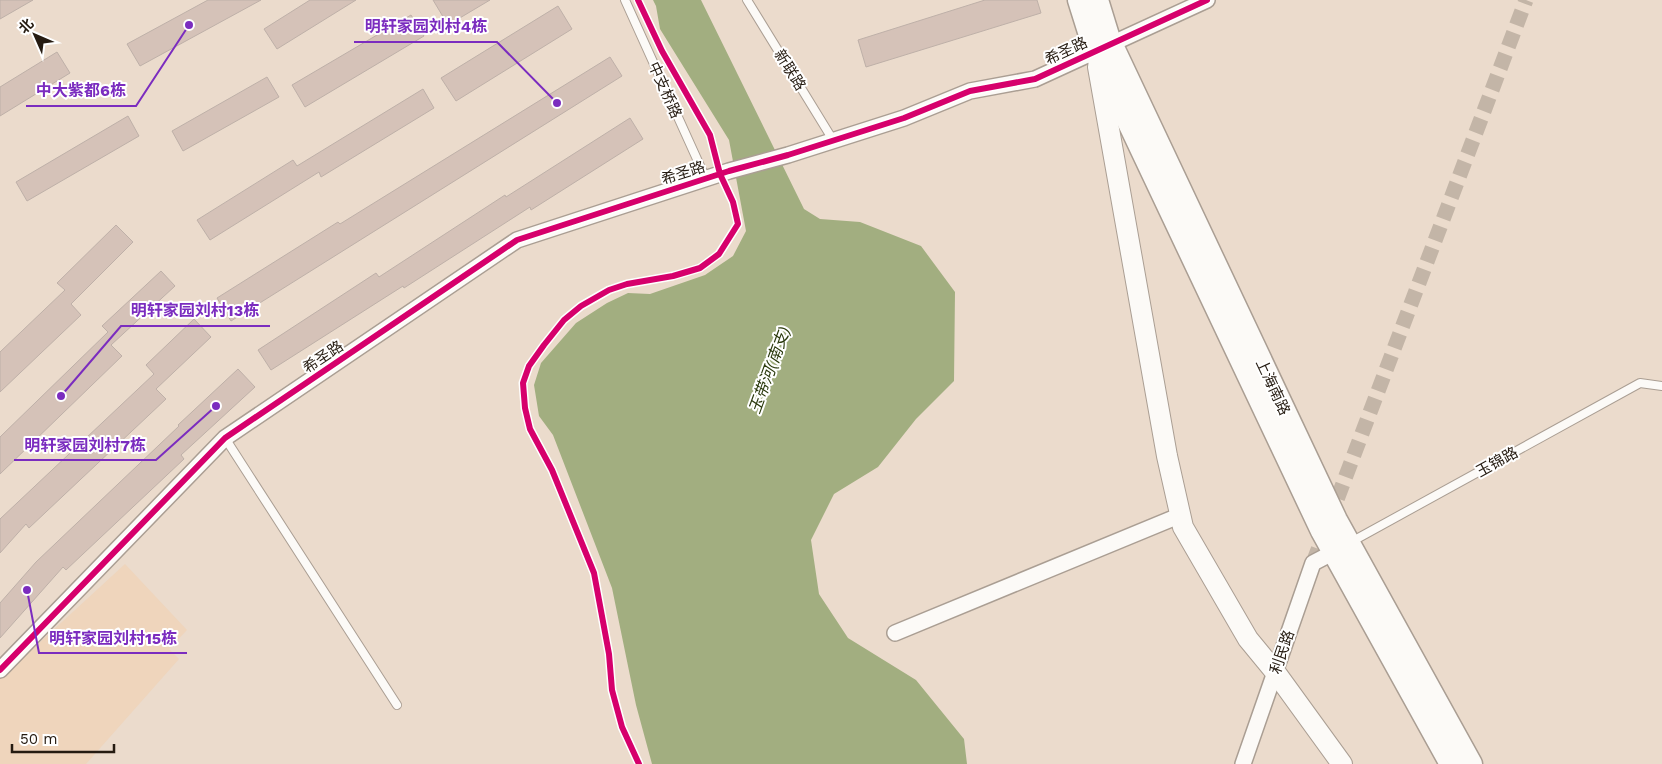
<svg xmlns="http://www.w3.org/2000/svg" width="1662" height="764" viewBox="0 0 1662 764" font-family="'Work Sans','Noto Sans SC',sans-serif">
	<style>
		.built { fill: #efd5bc }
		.water { fill: #a2ae80 }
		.building { fill: #d5c2b8; stroke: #beb0a8 }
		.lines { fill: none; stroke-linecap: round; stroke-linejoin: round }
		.minor-tunnel { stroke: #c3b5a7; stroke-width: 15; stroke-dasharray: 15 8; stroke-linecap: butt }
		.service-casing { stroke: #aa9e93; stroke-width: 10 }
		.minor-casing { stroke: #aa9e93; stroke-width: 18 }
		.tertiary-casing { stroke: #aa9e93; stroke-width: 22 }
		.secondary-casing { stroke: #aa9e93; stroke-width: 25 }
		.service { stroke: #fcfaf7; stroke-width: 8 }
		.minor { stroke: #fcfaf7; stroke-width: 15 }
		.tertiary { stroke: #fcfaf7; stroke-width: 20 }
		.secondary { stroke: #fcfaf7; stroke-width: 22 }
		.cycleway-casing { stroke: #fff; stroke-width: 9 }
		.cycleway { stroke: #d6006c; stroke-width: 6 }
		.labels { text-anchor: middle; stroke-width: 4; stroke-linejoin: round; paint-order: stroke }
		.street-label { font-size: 15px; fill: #251b11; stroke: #fff }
		.water-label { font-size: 16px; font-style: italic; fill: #29380b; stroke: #fff }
		.leader { fill: none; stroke: #7b2cbf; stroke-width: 2 }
		.callout-dot { fill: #7b2cbf; stroke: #fff; stroke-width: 2 }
		.callout-label { font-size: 16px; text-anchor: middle; font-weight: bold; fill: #7b2cbf; stroke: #fff; stroke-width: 4; stroke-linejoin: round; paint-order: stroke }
	</style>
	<rect width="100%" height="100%" fill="#ebdbcc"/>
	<path class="built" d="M125,564L187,630L169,649L179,659L86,764H0V679Z"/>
	<path class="water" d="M653,0H701L804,209L820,219L860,222L921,246L955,292L954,381L916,419L878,467L834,494L811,540L819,594L848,638L916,680L964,739L967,764H652L636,705L612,588L553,435L539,416L534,385L541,363L576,323L607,303L628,293L650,294L705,275L733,256L746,231L729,140L660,29L656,6Z"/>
	<path class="building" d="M0,0H33L0,19Z
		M208,0H261L140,66L127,44Z
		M310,0H356L277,49L264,29Z
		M433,0H490L448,25Z
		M985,0H1037L1041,13L866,67L858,40Z
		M558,6L572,29L456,101L441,78Z
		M411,15L424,36L305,107L292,85Z
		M57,52L70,73L0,116V87Z
		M610,57L622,76L231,321L217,298L338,222L340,224Z
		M267,77L279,97L183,151L172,131Z
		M423,89L434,108L321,177L319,172L210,240L197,220L293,160L297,166Z
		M128,116L139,136L27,201L16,182Z
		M630,118L643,139L531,210L530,207L404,288L403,286L271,370L258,350L376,273L379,277L505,195L506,197Z
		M116,225L133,242L71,304L81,315L0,392V352L65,290L57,283Z
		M161,271L175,286L111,345L122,356L0,474V437L108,332L102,326Z
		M194,319L211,337L156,389L166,399L29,528L26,524L0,553V519L154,374L146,365Z
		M238,369L255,387L181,455L184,459L66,570L63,567L0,638V603L36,562L179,426L178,425Z"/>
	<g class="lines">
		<path class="minor-tunnel" d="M1313,563L1526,0"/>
		<g class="service-casing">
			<path id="service" d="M625,0L706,179
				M747,0L833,140
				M225,438L397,705
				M1351,542L1640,383L1662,386"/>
		</g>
		<g class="minor-casing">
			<path id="minor" d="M895,633L1181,515
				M0,670L225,438L517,240L729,171L788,155L904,118L970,91L1035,79L1207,0
				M1243,764L1313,563L1334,552"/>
		</g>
		<g class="tertiary-casing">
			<path id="tertiary" d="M1098,67L1167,456L1183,527L1248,639L1276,673L1342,764"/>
		</g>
		<g class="secondary-casing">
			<path id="secondary" d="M1079,0L1095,51L1322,531L1451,764
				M1097,0L1109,39L1336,520L1471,764"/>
		</g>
		<use href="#service" class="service"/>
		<use href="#minor" class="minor"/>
		<use href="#tertiary" class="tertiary"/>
		<use href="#secondary" class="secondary"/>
		<g class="cycleway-casing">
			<path id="cycleway" d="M638,0L662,51L710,135L720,174L733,202L738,224L719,254L700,268L673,276L627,284L609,290L581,306L564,320L544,345L529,366L523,383L525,408L530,429L552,470L594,573L609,654L612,690L622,727L639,764
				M0,670L225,438L517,240L729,171L788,155L904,118L970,91L1035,79L1207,0"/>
		</g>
		<use href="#cycleway" class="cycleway"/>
	</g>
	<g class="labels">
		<g class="street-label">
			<text transform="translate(1066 51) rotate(-25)" y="5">希圣路</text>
			<text transform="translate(790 70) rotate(58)" y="5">新联路</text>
			<text transform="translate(665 90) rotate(66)" y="5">中支桥路</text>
			<text transform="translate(683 173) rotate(-18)" y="5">希圣路</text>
			<text transform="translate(323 357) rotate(-34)" y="5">希圣路</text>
			<text transform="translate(1273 387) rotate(65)" y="5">上海南路</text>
			<text transform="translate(1497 462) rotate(-29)" y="5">玉锦路</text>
			<text transform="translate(1282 652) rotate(-71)" y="5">利民路</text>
		</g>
		<g class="water-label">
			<text transform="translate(769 370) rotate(-70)" y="6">玉带河(南支)</text>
		</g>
	</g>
	<path class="leader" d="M557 103L497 42H354M189 25L136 106H26M61 396L121 326H270M216 406L156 460H14M27 590L39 653H187"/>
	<g class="callout-dot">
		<circle cx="557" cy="103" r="5"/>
		<circle cx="189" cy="25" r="5"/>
		<circle cx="61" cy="396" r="5"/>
		<circle cx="216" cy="406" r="5"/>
		<circle cx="27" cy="590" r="5"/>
	</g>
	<g class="callout-label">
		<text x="426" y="32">明轩家园刘村4栋</text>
		<text x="81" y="96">中大紫都6栋</text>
		<text x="195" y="316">明轩家园刘村13栋</text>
		<text x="85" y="451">明轩家园刘村7栋</text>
		<text x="113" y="644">明轩家园刘村15栋</text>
	</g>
	<g transform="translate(35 35) rotate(315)" stroke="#ffffff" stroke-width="4" paint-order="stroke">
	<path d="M0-4L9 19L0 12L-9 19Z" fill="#251b11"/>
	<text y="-8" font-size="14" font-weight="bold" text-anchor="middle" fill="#251b11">北</text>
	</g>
	<path d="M12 744v8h102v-8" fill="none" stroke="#251b11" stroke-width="2.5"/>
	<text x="20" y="744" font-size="15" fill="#251b11" stroke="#ffffff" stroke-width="4" paint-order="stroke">50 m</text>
</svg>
